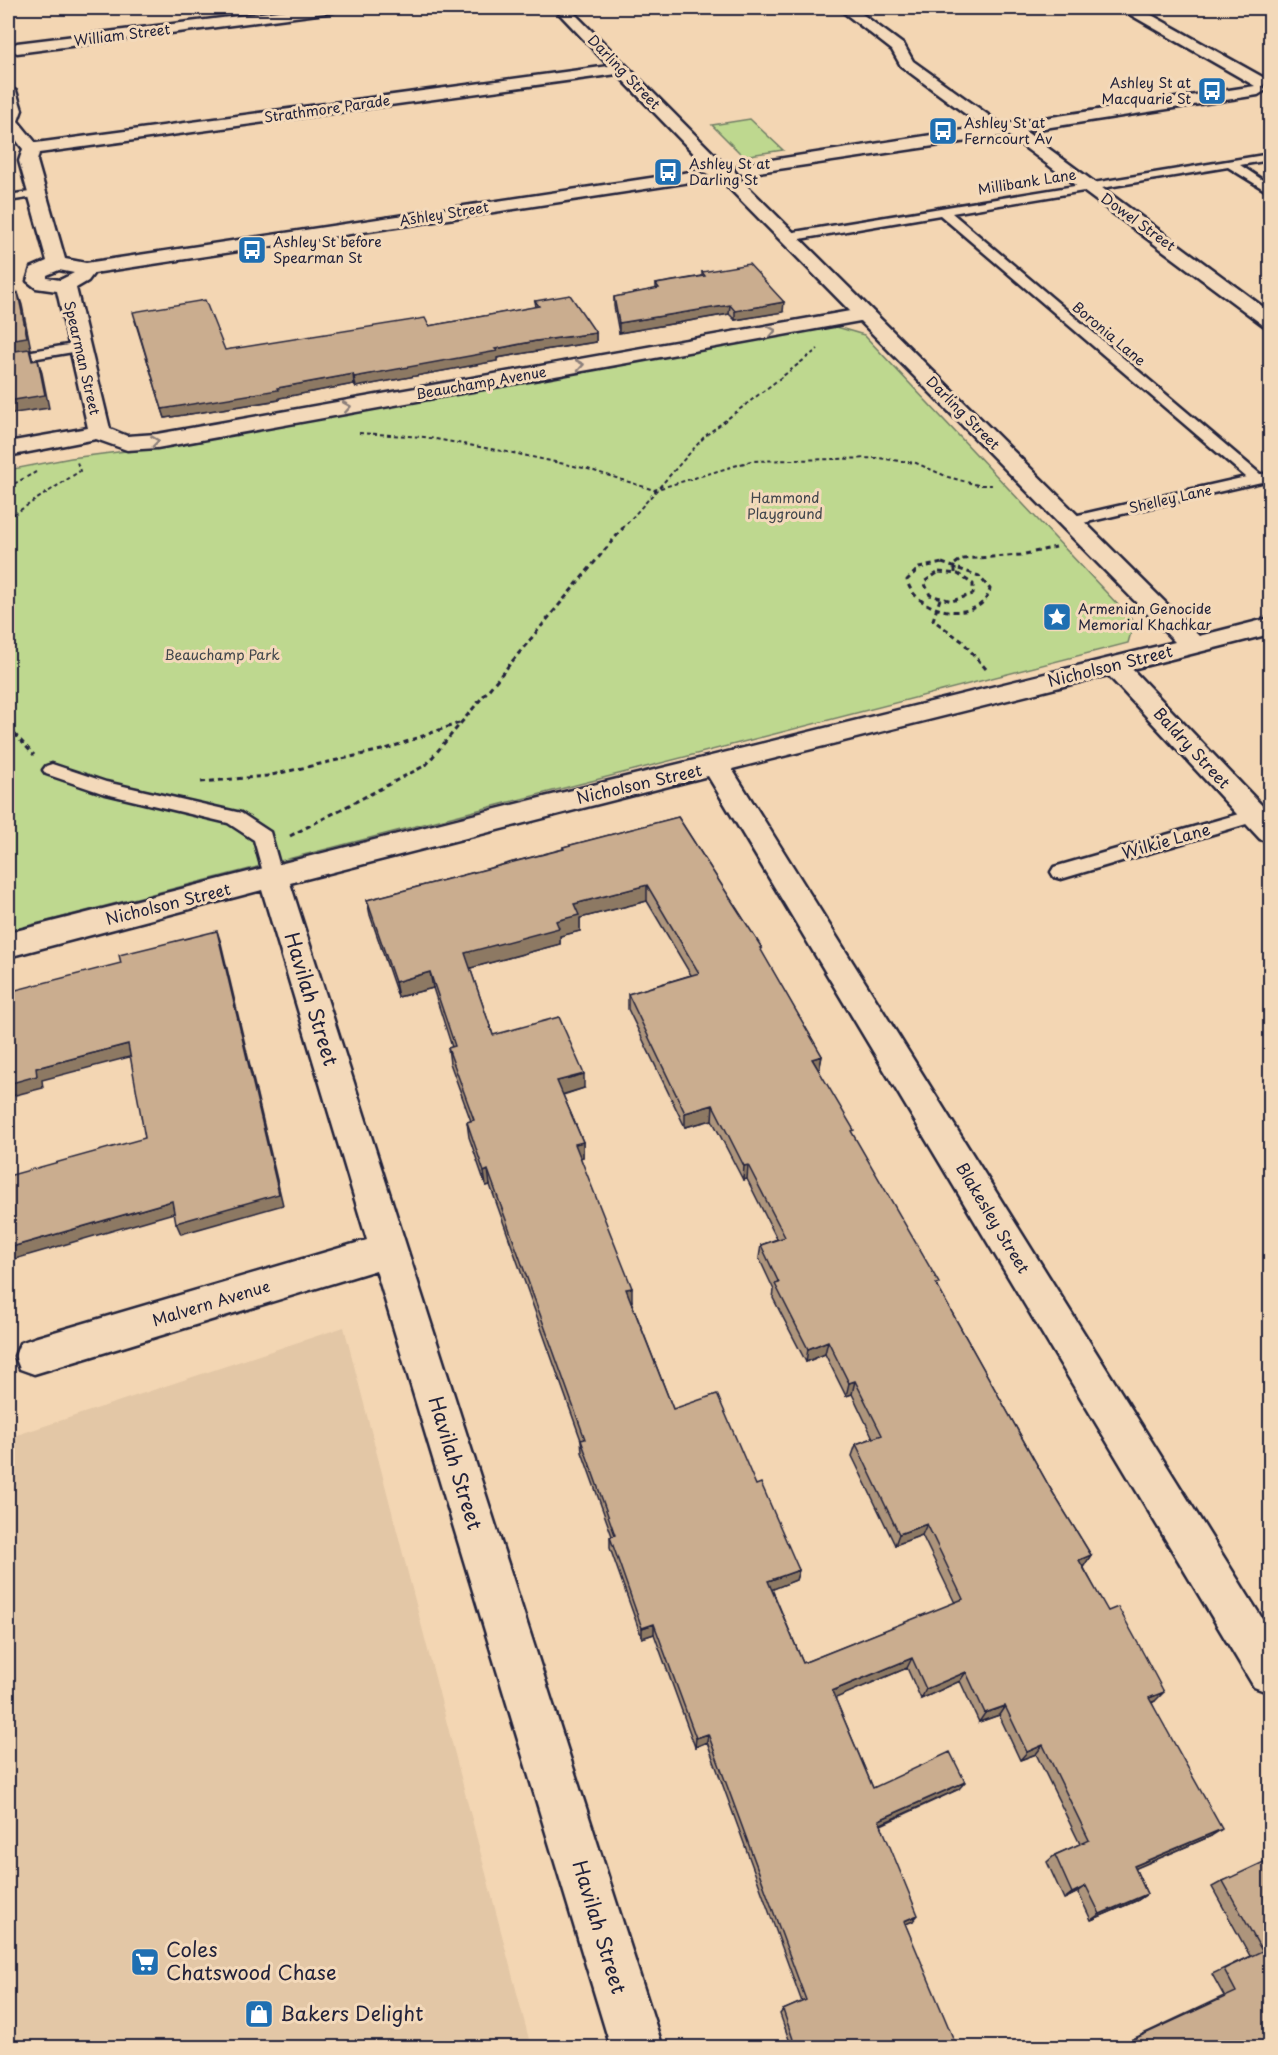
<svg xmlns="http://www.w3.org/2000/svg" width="1278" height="2055" viewBox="0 0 1278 2055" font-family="'Playpen Sans',sans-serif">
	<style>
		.built { fill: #e3c7a6 }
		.green { fill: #bed88f; stroke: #707d65; stroke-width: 1.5 }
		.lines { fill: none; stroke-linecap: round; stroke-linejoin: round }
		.service-casing { stroke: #22223b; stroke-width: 5 }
		.minor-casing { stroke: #22223b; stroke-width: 5 }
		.path-far1 { stroke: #22223b; stroke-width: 2; stroke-dasharray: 4 3; stroke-linecap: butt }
		.path { stroke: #22223b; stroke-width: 3; stroke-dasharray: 5 4; stroke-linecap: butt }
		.service { fill: #f3d9ba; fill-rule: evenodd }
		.minor { fill: #f3d9ba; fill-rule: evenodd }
		.wall { fill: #ae957b; stroke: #22223b; stroke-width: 1.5; fill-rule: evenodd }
		.shaded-wall { fill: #8d7964; stroke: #22223b; stroke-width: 1.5 }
		.building { fill: #caad8f; stroke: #22223b; stroke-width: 1.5; fill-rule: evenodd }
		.oneway { stroke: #8a7e7a }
		.labels { text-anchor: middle; stroke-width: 6; stroke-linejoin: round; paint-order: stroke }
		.far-street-label { font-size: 14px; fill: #22223b; stroke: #f3d9ba }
		.far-poi-label { font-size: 14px; fill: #22223b; stroke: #f3d9ba; text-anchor: start }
		.far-park-label { font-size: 14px; fill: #41464c; stroke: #f3d9ba }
		.street-label { font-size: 16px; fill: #22223b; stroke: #f3d9ba }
		.near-street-label { font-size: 20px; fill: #22223b; stroke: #f3d9ba }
		.near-poi-label { font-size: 20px; fill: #22223b; stroke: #f3d9ba; text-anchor: start }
	</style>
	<rect width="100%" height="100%" fill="#f3d6b3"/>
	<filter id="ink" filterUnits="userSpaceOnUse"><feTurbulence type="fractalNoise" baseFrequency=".0167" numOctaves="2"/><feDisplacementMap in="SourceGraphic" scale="12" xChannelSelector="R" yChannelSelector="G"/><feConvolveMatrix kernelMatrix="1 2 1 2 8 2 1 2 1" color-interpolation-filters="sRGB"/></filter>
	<g filter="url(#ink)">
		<path class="built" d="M344,1327L531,2047H8V1438Z"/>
		<path class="green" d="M750,119L783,150L743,156L712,125Z
			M830,325L864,335L1134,622L1128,643L8,931V470L71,458L196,442Z"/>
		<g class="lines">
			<g class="service-casing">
				<path id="service" d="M1270,154V160L1240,165L1270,185V193L1228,167L952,213L1260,474H1270V480L1070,526L1065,524L1062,521L1065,518L1246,477L940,215L788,241L782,237L788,233Z
					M37,191L43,194L41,196L8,201V195Z
					M80,343L87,347L85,350L8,363V355Z
					M52,764L106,782L241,813L270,832L283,878L280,883H266L254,840L228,823L102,793L46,774L43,770L46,766Z
					M1270,805V817L1061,879L1054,877L1051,872L1054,867Z"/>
			</g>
			<g class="minor-casing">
				<path id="minor" d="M303,8H340L333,12L17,53L9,48L17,43Z
					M554,8H569L719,159L722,163L719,167H707L617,74L39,153L37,161L65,259L86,263L697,171L706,176L697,181L94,273L88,281L76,288L110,429L127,436L157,434L850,311L728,187L725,183L734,178L740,179L1199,636L1270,618V634L1132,669L1270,814V842L1260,839L1108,675L732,769L1270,1631V1693L1254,1687L708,776L290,883L663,2048H611L376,1270L34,1374L20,1369L15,1356L20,1343L34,1338L367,1240L262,890L8,957V933L532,800L1175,642L860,321L157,448L127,450L96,439L8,456V442L88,428L57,291L36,288L27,281L31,268L47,261L19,161L23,149L8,129V86L16,91L22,110L18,121L36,143L609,66ZM59,270L74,273L60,280L47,278V275Z
					M838,8H854L904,45L913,61L998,122L1005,124L1255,86L1124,11L1122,8H1139L1266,79L1268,82L1262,86L1266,90L1258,95L1025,131L1270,312V327L1263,325L1008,135L745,174L739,173L736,169L739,165L745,164L983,127L901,66L892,50Z"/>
			</g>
			<path class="path-far1" d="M359,433L424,437L513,453L588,469L654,490L751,461L878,458L916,463L948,477L978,485H993
				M8,487L36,472
				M8,518L80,471L77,462
				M622,529L705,436L818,349"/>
			<path class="path" d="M942,563L979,576L990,589C982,625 915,615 907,580L919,568Z
				M939,572L958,574L973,584V594L952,601L930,595L924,582Z
				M955,573V564L962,559L1021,555L1056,547
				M940,599L933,620L962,641L986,669
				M8,727L34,755
				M201,782L267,776L386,749L462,722
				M290,836L426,765L623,528"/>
			<use href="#service" class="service"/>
			<use href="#minor" class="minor"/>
		</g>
		<path class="wall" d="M702,272L783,312L735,320L729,314L619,333L614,306V297L656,289V284L702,276Z
			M535,301L596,333V342L537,351L497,358V361L356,387L354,384L279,398V400L165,418L135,321L225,350L429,326L536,307Z
			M678,817L762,948L761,951L822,1056L819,1071L853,1135L1050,1488L1091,1555L1083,1566L1155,1701L1152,1703L1211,1836L1135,1868L1147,1894L1138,1900L1091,1920L1078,1892L1064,1899L1047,1862L1055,1855L1080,1844L1036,1754L1020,1760L999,1715L979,1722L960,1681L921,1699L907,1668L835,1698L873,1788L959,1789L881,1825L913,1921L905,1924L952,2048H792L780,2014L783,2010L802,2002L707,1742L695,1747L654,1634L642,1638L610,1548V1537L612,1536L582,1452L581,1440L490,1185L486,1186L469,1137L467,1122L471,1121L450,1063L448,1048L452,1047L433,988L398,997L370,915L367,900L563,849V847ZM647,901L691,975L628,994V1009L685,1127L712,1120L743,1180L747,1179L777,1239L761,1245L759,1258L774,1290L773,1298L806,1362L825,1354L846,1396L852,1394L873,1438L856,1444L852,1456L895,1545L922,1535L955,1603L803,1663L772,1589L796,1580L799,1570L756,1485L673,1409L631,1301H632L580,1157H583V1142L563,1095L584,1088L493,1035L470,968L560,944V936L580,931V918Z
			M1270,1865V2048H1129L1126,2042L1224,1996L1212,1974L1250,1956L1212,1887L1223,1881Z"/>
		<path class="shaded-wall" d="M18,293L22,305L31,349H30L36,374L8,354V340Z
			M784,302L783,312L735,320V311Z
			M730,305L729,314L619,333V323Z
			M596,333V342L537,351L497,358V361L356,387L354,377L536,341Z
			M38,360L42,373L49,408L8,414V401Z
			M353,374L354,384L279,398V400L165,418L162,409Z
			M647,885V901L580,918V931L560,936V944L467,969L465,953L556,921L574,904Z
			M217,931L221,943L283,1205L181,1234L176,1223Z
			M430,972L433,988L398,997L395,982Z
			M128,1044L133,1056L42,1080L43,1088L8,1097V1084L36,1068Z
			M822,1056L819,1071L812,1059Z
			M584,1074V1088L558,1096L557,1081Z
			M713,1105L712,1120L685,1127V1113Z
			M583,1142V1157L576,1159L575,1144Z
			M748,1165L747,1179L743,1180L744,1166Z
			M488,1170L490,1185L486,1186L484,1172Z
			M172,1201L177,1212L8,1261V1248Z
			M632,1288V1301L626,1303V1289Z
			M828,1341L825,1354L806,1362L808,1349Z
			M855,1381L852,1394L846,1396L849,1383Z
			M927,1524L922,1535L895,1545L899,1534Z
			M1091,1555L1084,1566L1072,1570L1079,1560Z
			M799,1570L796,1580L766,1592L768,1581Z
			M654,1624V1634L642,1638V1628Z
			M912,1658L907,1668L829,1701L832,1691Z
			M966,1672L960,1681L921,1699L926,1689Z
			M1164,1692L1155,1701L1140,1707L1149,1698Z
			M1005,1706L999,1715L979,1722L985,1713Z
			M708,1734L707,1742L695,1747L696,1738Z
			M1043,1745L1036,1754L1020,1760L1027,1752Z
			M965,1782L959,1789L874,1827L879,1820Z
			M1222,1829L1211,1836L1125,1873L1134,1866Z
			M1086,1886L1078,1892L1064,1899L1072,1893Z
			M1147,1894L1138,1900L1091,1920L1100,1914Z
			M918,1915L913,1921L899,1927L904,1921Z"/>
		<path class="building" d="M749,264L784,302L735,311L730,305L619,323L614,297L659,288L656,284L705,276L702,272Z
			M18,293L27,337L8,340V295Z
			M570,295L596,333L536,341L495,349L497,351L354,377L353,374L277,388L278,390L162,409L133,312L205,300L225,350L425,318L429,326L539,306L535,301Z
			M29,349L32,361L38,360L45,395L8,401V352Z
			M678,817L762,948H760L822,1056L812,1059L854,1130L851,1131L939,1283L936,1284L1050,1488L1091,1555L1079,1560L1108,1611L1118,1607L1140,1647L1164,1692L1149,1698L1222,1829L1134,1866L1147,1894L1100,1914L1086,1886L1072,1893L1055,1855L1089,1840L1043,1745L1027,1752L1005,1706L985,1713L966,1672L926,1689L912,1658L832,1691L873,1788L950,1752L965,1782L879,1820L918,1915L904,1921L956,2045L951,2048H796L783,2010L806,2000L708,1734L696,1738L654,1624L642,1628L610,1537L615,1535L581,1440L585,1439L488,1170L484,1172L467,1122L474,1120L448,1048L455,1046L430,972L395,982L367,900L564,849L563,847ZM647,885L699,973L628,994L685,1113L713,1105L744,1166L748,1165L785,1237L761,1245L779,1283L775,1284L808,1349L828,1341L849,1383L855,1381L882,1435L856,1444L899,1534L927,1524L963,1599L803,1663L768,1581L799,1570L761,1483L756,1485L717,1394L673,1409L626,1289L632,1288L575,1144L583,1142L557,1081L584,1074L559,1017L493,1035L465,953L559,928L556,921L579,915L574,904Z
			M217,931L279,1194L176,1223L172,1201L8,1248V1176L145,1138L128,1044L36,1068L37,1076L8,1084V992L121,963L119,955Z
			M1268,1860L1270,1865V2048H1141L1136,2038L1236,1992L1224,1969L1262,1951L1223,1881Z"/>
		<defs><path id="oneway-chevron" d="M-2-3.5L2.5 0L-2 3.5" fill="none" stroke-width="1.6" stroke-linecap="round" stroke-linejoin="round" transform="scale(1.5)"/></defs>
		<g class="oneway">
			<use href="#oneway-chevron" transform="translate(772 331) rotate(-10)"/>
			<use href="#oneway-chevron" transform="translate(580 365) rotate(-10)"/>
			<use href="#oneway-chevron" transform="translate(347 407) rotate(-10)"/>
			<use href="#oneway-chevron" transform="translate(155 441) rotate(-8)"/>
		</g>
	</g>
	<defs>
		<g id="bus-square" transform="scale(1.5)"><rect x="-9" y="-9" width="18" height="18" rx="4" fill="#1f6fb2" stroke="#f3d9ba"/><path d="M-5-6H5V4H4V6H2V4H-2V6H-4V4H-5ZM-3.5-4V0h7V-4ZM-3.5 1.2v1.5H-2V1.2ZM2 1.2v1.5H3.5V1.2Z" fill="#fff"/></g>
		<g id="sight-square" transform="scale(1.5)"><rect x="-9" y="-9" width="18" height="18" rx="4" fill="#1f6fb2" stroke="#f3d9ba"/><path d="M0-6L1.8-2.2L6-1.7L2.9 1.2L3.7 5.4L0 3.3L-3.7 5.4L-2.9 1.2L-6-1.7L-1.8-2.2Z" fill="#fff"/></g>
		<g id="supermarket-square" transform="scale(1.5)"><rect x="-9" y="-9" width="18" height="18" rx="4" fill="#1f6fb2" stroke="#f3d9ba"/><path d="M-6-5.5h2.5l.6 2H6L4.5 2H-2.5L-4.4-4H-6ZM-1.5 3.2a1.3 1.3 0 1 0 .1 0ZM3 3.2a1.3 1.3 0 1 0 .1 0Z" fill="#fff"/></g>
		<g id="shop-square" transform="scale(1.5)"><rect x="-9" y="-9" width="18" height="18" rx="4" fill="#1f6fb2" stroke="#f3d9ba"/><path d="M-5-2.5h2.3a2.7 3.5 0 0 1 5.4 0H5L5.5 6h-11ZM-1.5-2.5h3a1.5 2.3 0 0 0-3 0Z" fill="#fff"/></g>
	</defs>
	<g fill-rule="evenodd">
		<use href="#bus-square" x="1212" y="91"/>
		<use href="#bus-square" x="943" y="131"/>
		<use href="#bus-square" x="668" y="172"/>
		<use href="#bus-square" x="252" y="250"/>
		<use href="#sight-square" x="1057" y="617"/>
		<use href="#supermarket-square" x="145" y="1962"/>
		<use href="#shop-square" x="259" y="2014"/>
	</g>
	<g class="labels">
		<g class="far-street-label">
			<text transform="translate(122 35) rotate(-7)" y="5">William Street</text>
			<text transform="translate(624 72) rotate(46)" y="5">Darling Street</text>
			<text transform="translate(327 109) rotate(-8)" y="5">Strathmore Parade</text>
			<text transform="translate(1027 182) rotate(-9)" y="5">Millibank Lane</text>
			<text transform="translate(444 214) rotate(-9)" y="5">Ashley Street</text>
			<text transform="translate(1138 222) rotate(36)" y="5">Dowel Street</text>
			<text transform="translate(1109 334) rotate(40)" y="5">Boronia Lane</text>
			<text transform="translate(82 358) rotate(77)" y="5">Spearman Street</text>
			<text transform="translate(481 383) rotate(-10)" y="5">Beauchamp Avenue</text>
			<text transform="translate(963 413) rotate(45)" y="5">Darling Street</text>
			<text transform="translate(1170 499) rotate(-13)" y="5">Shelley Lane</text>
		</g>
		<g class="far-poi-label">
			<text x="1191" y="88" text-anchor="end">Ashley St at<tspan x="1191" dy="16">Macquarie St</tspan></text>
			<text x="964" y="128">Ashley St at<tspan x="964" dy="16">Ferncourt Av</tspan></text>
			<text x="689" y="169">Ashley St at<tspan x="689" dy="16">Darling St</tspan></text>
			<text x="273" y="247">Ashley St before<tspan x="273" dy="16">Spearman St</tspan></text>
			<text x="1078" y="614">Armenian Genocide<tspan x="1078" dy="16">Memorial Khachkar</tspan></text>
		</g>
		<g class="far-park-label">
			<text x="785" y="503">Hammond<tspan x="785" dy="16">Playground</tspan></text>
			<text x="222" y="660">Beauchamp Park</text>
		</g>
		<g class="street-label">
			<text transform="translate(1110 666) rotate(-14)" y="6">Nicholson Street</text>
			<text transform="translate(1192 748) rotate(47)" y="6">Baldry Street</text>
			<text transform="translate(639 784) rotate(-13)" y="6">Nicholson Street</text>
			<text transform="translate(1166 841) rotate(-16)" y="6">Wilkie Lane</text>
			<text transform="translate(168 904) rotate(-14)" y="6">Nicholson Street</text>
			<text transform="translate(993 1218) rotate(59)" y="6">Blakesley Street</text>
			<text transform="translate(211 1303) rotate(-17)" y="6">Malvern Avenue</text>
		</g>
		<g class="near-street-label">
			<text transform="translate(311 999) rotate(73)" y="7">Havilah Street</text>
			<text transform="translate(455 1463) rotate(73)" y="7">Havilah Street</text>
			<text transform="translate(599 1927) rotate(73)" y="7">Havilah Street</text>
		</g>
		<g class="near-poi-label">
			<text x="166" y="1957">Coles<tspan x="166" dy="23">Chatswood Chase</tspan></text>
			<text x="280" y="2021">Bakers Delight</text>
		</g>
	</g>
	<rect width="1278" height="2055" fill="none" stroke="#f3d9ba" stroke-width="30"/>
	<rect x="15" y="15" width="1248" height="2025" fill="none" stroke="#22223b" stroke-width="2" filter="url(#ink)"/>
</svg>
